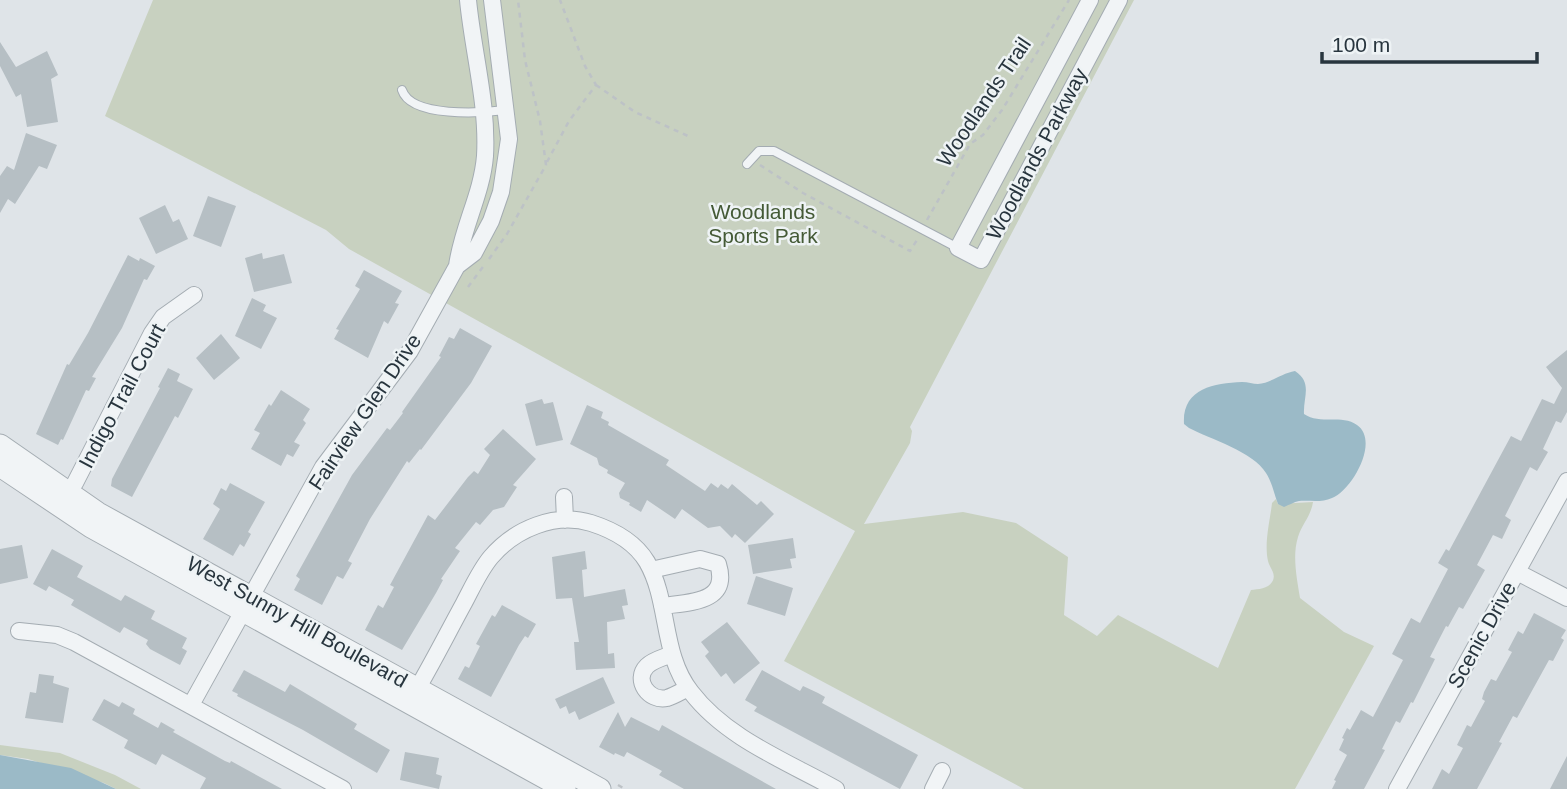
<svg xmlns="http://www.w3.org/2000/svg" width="1567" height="789" viewBox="0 0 1567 789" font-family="Helvetica,sans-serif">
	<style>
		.green { fill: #c8d1c0 }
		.water { fill: #9bbac7 }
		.building { fill: #b6bfc4 }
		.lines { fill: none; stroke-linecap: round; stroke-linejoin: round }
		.service-casing { stroke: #a4acb2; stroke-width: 10 }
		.minor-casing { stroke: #a4acb2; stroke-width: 18 }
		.tertiary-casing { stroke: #a4acb2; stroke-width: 23 }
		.path { stroke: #bdc2c6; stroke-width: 2.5; stroke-dasharray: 5 5; stroke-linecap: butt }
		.service { stroke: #f1f4f6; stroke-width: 8 }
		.minor { stroke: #f1f4f6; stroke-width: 16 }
		.tertiary { stroke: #f1f4f6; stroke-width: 21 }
		.labels { text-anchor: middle; stroke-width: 5; stroke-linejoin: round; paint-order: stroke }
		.street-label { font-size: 21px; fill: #28353e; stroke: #eef3f5 }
		.park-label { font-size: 21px; fill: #445a36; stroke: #eef3f5 }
	</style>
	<rect width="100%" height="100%" fill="#dfe4e8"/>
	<path class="green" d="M153,0H1134L910,427L912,431L910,443L864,524L963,512L1016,523L1068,557L1064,615L1097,636L1118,615L1218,668L1251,590C1258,589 1268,589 1272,582C1277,574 1270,569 1268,561C1264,543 1270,521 1272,503L1276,499L1278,504L1313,502C1311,516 1302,524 1298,537C1292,556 1297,579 1300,598L1344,632L1374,646L1295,789H1024L784,661L855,531L349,249L326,230L105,116Z
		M0,745L60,753L115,775L141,789H116L104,783L28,759L0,755Z"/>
	<path class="water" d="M1295,371C1313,383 1303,397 1304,414C1320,425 1342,414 1357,425C1380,441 1352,490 1332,498C1321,503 1310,500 1299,501C1294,502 1289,505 1284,507L1278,504C1274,494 1272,482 1266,473C1254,452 1210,439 1189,428L1184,424C1182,389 1213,383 1242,382C1248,382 1253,384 1258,384C1271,383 1282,373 1295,371Z
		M0,755L71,768L116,789H0Z"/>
	<path class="building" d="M0,42L16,67L47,51L58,75L51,79L58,122L27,127L21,94L16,97L0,66Z
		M26,133L57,145L47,169L39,166L15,204L8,199L0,213V176L7,166L14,170Z
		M208,196L236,206L221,247L193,236Z
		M165,205L173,222L179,219L188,239L156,254L139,218Z
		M262,253L263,259L284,254L292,283L254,292L245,258Z
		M128,255L139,261L140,258L155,266L147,280L144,279L122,328L92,377L96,378L89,391L86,390L63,440L61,439L58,445L36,434L67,364L69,365L88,333Z
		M364,270L402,291L395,303L399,304L388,324L384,321L368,358L334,339L339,330L336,329L360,289L355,286Z
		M252,298L266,305L263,311L277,318L261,349L235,336Z
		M460,328L492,346L471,383L421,450L420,449L409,463L407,461L370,519L348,561L352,563L343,579L337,576L322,605L294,590L300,579L296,576L352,475L387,428L390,430L403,413L402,412L441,357L439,356L449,337L454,339Z
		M221,334L240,358L214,380L196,358Z
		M1567,350V412L1561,423L1556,421L1543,449L1548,452L1537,471L1530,467L1505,516L1511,520L1502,539L1493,535L1477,565L1485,570L1463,609L1459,607L1448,627L1446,626L1430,657L1435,659L1413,703L1411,702L1400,723L1396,721L1382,749L1385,750L1364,789H1332L1336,781L1334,780L1347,755L1339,750L1344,739L1342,738L1347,728L1350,730L1361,710L1373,717L1403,660L1392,654L1411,618L1420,623L1448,569L1438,563L1446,549L1449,551L1511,436L1521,441L1542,399L1554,404L1562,388L1546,367Z
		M168,368L180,374L177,381L193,389L178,418L175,416L132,497L111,486L112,479L160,388L158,387Z
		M281,390L310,409L303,420L306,423L294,442L300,445L293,457L287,454L281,466L251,449L260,433L254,430L269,404L271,406Z
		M542,399L544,404L553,402L563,440L536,446L525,404Z
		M587,405L603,412L601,418L609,422L608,425L669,460L666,465L705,491L711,483L718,488L721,484L728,489L732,484L757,505L761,501L774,514L745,543L735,534L732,538L720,526L708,528L682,509L675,519L647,500L641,512L629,505L630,503L620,498L619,493L625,483L607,473L608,470L599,465L597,458L570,444Z
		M503,429L536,459L513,485L517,487L504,507L493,510L480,525L476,522L455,548L460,551L441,579L443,580L436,593L402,650L365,630L378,605L383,608L394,587L390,585L428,515L435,520L468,477L474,471L478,474L490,455L484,449Z
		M230,483L265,502L248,532L251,534L244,547L240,544L233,556L203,539L220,509L213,504L221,488L226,491Z
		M793,538L796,558L790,559L792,568L753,574L748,545Z
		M22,545L28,578L0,584V549Z
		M52,549L83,566L77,577L121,601L125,595L155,611L151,619L187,638L182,648L187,651L180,665L150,649L146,644L148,640L124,627L120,633L71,605L74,600L49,586L46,591L33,584Z
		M585,551L587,569L582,570L584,597L625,589L628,605L622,606L625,619L607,622L608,654L614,653L615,668L576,670L574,642H579L572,598L556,599L552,557Z
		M756,576L793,588L785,616L747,604Z
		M502,605L536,624L528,638L525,636L519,645L491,697L458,679L465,666L469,668L480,646L476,644L492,615L495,617Z
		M1534,613L1566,630L1561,638L1564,640L1553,661L1549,660L1517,718L1513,716L1499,742L1502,743L1477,789H1432L1442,769L1449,774L1463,748L1457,745L1467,725L1471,727L1485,701L1482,699L1484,692L1491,679L1496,681L1512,652L1508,650L1518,631L1523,634Z
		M727,622L760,663L734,684L726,673L721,677L705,656L709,652L701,642Z
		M244,670L285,692L290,684L357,724L354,729L390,750L377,773L303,730L237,696L238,694L232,691Z
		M762,670L800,691L803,686L818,693L825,697L822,703L918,755L900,789L754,711L757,707L745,700Z
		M39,674L54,676L53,683L69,688L63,723L25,718L30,692L36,693Z
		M603,677L615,703L579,720L575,711L569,714L566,706L560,709L555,699Z
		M104,699L119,707L122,702L135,709L133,714L158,728L161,722L175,730L173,732L225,761L230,763L231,761L282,789H200L206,778L162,754L156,765L124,748L128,740L92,720Z
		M618,712L625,727L631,717L659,731L662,725L776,789H684L659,775L662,771L627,752L624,757L615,753L614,755L599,747Z
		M405,752L439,758L436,774L442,776L439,789L400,780Z
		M1567,756V789H1550Z"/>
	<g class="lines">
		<g class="service-casing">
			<path id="service" d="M402,90C411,118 482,113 506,110
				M747,164L759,151H774L958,248"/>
		</g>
		<g class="minor-casing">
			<path id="minor" d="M1090,0L958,248L981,260L1119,0
				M457,266C462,228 482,194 485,156C488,104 473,52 468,0
				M564,497L565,520
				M64,499L75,483L152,333L163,317L194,295
				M651,570L700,559L718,564C730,603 690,602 662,606
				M1517,572L1567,598
				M19,631L57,635L74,642L343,789
				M672,654C665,657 653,660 647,666C633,680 649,702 667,698C674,696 682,691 688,688
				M413,696C431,666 447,634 464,603C472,588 480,570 491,557C515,529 555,512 591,523C613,530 635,542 647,562C670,602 661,654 691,692C726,738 786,761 836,789
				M191,705L323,467L410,351L457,266L474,253L491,221L501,192L509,139L492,0
				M933,789L942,771
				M1397,789L1567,481"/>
		</g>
		<g class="tertiary-casing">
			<path id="tertiary" d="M0,445L98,513L600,789
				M0,466L91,527L565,789"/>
		</g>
		<path class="path" d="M596,85L635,112L688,136
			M547,162L569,121L596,85L585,66L560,0
			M760,165L803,193L910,251L917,240
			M927,220L970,144L983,135L1002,110L1069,0
			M489,259L507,234L546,165L540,121L525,60L518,0
			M468,287L485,264
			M618,785L625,789"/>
		<use href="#service" class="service"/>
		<use href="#minor" class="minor"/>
		<use href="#tertiary" class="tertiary"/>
	</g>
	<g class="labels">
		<g class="street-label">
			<text transform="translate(984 102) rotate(-56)" y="7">Woodlands Trail</text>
			<text transform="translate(1037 154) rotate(-62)" y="7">Woodlands Parkway</text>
			<text transform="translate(122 396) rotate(-62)" y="7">Indigo Trail Court</text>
			<text transform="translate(365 412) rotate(-56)" y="7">Fairview Glen Drive</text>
			<text transform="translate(297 622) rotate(29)" y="7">West Sunny Hill Boulevard</text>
			<text transform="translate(1482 635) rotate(-61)" y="7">Scenic Drive</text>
		</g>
		<g class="park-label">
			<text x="763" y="219">Woodlands<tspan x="763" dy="24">Sports Park</tspan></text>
		</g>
	</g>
	<path d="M1322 52v10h215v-10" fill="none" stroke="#28353e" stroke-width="3.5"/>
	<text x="1332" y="52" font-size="21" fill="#28353e" stroke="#eef3f5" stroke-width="5" paint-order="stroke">100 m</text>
</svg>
